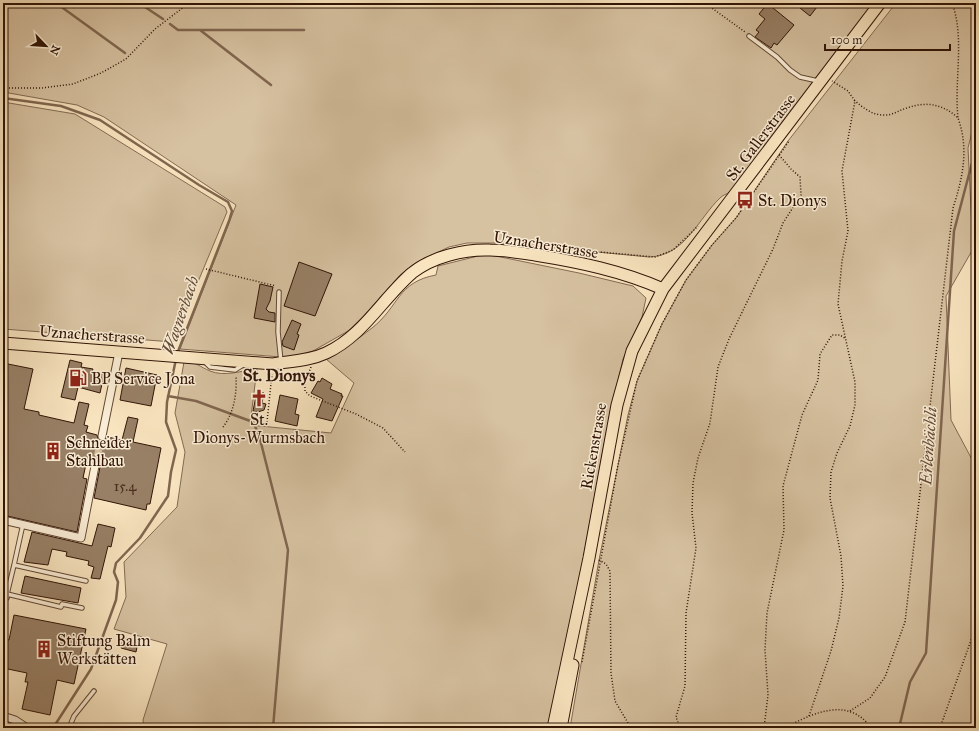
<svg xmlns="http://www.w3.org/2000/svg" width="979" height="731" viewBox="0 0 979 731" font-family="'IM FELL Great Primer',serif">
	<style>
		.green { fill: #d6c1a0; stroke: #846a53 }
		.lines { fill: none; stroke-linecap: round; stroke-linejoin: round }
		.stream { stroke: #80664f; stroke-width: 2.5 }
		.building { fill: #988066; stroke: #311406 }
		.street-tunnel { stroke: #d0ba9a; stroke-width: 7; stroke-dasharray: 7 3.5; stroke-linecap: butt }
		.lane-casing { stroke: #634834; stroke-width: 5.5 }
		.street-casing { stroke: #634834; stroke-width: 9 }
		.primary-casing { stroke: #311406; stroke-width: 13 }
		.path { stroke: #311406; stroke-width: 1.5; stroke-dasharray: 1 2; stroke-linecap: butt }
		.lane { stroke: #faedd5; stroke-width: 3.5 }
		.street { stroke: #faedd5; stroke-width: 7 }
		.primary { stroke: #f8e4bf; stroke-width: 11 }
		.labels { text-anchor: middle; stroke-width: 3; stroke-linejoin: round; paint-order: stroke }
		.number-label { font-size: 14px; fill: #4b2f1e }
		.street-label { font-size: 16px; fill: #311406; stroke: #faedd5 }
		.poi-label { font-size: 16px; fill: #311406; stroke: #faedd5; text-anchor: start }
		.water-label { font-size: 17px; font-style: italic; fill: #654b37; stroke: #faedd5 }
		.neighbourhood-label { font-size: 17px; font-weight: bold; fill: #311406; stroke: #faedd5 }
	</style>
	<rect width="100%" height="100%" fill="#f8e4bf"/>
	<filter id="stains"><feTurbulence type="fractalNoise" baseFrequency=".005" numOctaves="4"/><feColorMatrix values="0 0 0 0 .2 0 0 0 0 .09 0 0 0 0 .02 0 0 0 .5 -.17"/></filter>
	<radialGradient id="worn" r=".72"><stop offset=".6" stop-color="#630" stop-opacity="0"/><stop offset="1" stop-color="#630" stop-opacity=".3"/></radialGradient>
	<path class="green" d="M3,3H880L742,187C736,191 725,193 720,198C698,219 685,256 649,257L503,243H467L449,247L417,262L400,275L364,316L348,331L313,351L296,356L281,357L180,349L236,205L104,117L77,105L3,92Z
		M896,3H976V116L968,148L973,249L946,296L951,420L976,467V728H570L599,560L628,415L637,381L662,324L686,280L712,245L736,218L788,141Z
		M3,102L75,114L225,207L227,212L173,342L3,329Z
		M486,254L579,273L633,286L646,298L642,317L623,359L605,439L576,599L549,728H144L143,720L167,644L114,629L126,597L124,562L177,507L185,452L175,413L184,362C195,361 200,367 210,371C224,377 243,371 257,368L250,425L331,433L354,383L326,359C341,349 358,340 372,328C399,307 397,282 436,275L438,266Z"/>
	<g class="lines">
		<path class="stream" d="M56,3L125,53
			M139,3L163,19
			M170,24L178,30H304
			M3,29L5,30
			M200,30L271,85
			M3,98L61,106L100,120L199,185L228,202L232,211L229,221L177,354
			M974,156L976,142
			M168,396L196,401L253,422L259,435L288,550L273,728
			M53,728L91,669L116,600L118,582L114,572L116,563L140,538L168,496L171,472L176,450L166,422L167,402L176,359
			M899,728L910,682L926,653L954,231L972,163"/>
	</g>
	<path class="building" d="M768,3H777L773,8L794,25L777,45L774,43L771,48L755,37L759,32L756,30L765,19L759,14Z
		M804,3H820L810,16L800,8Z
		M299,262L332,274L315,316L284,306Z
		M260,284L273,287L270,301L266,309L269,312L275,313V322L254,318Z
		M292,320L301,324L297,334L299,335L294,350L283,346L282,342Z
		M70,360L82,363L81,367L93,369L92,372L104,375L100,393L78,387L75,400L61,397Z
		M3,363L33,369L24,409L39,412V415L74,423L79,402L89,404L84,425L88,426L86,432L97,435L98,439L101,441L107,437L122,440L128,417L138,419L133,442L161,448L150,504H147L146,510L94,498L100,467L99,463L96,461L90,465L86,464L83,478L87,479L77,532L3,515Z
		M126,368L157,375L151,406L120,400Z
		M322,378L332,384L330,389L342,394L341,396H343L332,421L316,417L323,399L311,393L318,381L320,382Z
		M257,391L264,393L262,403L266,404L264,410L258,412L253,411Z
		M280,395L298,399L295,414L299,415L297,426L275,421Z
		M98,524L115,528L111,547L108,546L100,579L91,578L94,567L88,565L89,561L66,556L67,552L52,549L48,565L24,562L32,532L92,546Z
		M25,576L81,588L78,603L21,593Z
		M14,615L86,629L74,684L57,680L50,715L22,709L28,682H25L27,673L3,668L4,639L9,640Z
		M123,638L138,642L136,652L121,648Z"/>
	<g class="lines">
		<path class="street-tunnel" d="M95,466L102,436"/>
		<g class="lane-casing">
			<path id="lane" d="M749,36L777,57L790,70L800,77L818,81
				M279,292L278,332L281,362
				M204,361L210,367L235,370L243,365
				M23,524L14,565L86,581
				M14,565L7,594L61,607L62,604L82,608
				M3,597L7,598V594
				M69,728L74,716L94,691"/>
		</g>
		<g class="street-casing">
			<path id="street" d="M102,436L119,352
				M3,520L81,538L95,466
				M3,716L15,720L27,728"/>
		</g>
		<g class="primary-casing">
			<path id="primary" d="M3,343L273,364C291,361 309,361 326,353C363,336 382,299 412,273C432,257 464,249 490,250C505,250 520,253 535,255C579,262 622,271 663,289
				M553,728L589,558L617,405L632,351L663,289L880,3
				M561,728L573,665"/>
		</g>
		<path class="path" d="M705,3L745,32
			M952,3C965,37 954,81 958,118
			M3,88H42L73,84L101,73L126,59L155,29L189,3
			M556,248L655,257L673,250L698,226
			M206,269L276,286
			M311,367L305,383V391L310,396L356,414L383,428L405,452
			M267,422L272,374
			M223,427C234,413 237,393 236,376
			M599,560L606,564L610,571L611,673L615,701L631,728
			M582,662L618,465L637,381L662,324L686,280L712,245L736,218L789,141
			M850,711L870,698L885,677L905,622L953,208C963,177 969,149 958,118C943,104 926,101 907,108C899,110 892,116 883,115C872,115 862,107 854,100
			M809,716L831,651L839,618L843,586L841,556L830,498L831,472L837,453L850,426L855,405V382L838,304L842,261L848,231L842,171L855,101L848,91L832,81
			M680,728L676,717L685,686L686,613L696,548L692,513L693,483L698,458L710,423L718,367L729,339L773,249L783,223L801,195L800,177L791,169L779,155
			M764,728L768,695L765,650L767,613L784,530L783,486L802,415L818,380L820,354L832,335H840L846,339
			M785,728C812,713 849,696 871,728
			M940,728L976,626"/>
		<use href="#lane" class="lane"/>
		<use href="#street" class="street"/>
		<use href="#primary" class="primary"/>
	</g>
	<defs>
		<g id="bus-bare" transform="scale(1.38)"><path d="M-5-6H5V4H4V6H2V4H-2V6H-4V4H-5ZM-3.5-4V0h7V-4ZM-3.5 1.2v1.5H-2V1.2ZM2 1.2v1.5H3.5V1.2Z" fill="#8f2418" stroke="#faedd5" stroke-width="2.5" paint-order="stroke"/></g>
		<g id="fuel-bare" transform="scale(1.38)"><path d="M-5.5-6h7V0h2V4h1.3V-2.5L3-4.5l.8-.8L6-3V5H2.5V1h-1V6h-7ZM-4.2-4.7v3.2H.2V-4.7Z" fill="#8f2418" stroke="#faedd5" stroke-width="2.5" paint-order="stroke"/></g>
		<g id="church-bare" transform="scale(1.38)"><path d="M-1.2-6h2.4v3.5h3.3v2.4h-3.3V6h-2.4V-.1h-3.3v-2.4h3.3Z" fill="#8f2418" stroke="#faedd5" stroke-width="2.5" paint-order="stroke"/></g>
		<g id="building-bare" transform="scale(1.38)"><path d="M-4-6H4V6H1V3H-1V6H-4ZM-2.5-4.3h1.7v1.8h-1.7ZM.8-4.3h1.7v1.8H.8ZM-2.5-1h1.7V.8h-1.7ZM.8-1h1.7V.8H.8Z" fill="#8f2418" stroke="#faedd5" stroke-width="2.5" paint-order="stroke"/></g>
	</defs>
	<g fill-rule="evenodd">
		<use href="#bus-bare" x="745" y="200"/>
		<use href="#fuel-bare" x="78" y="378"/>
		<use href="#church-bare" x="259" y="398"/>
		<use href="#building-bare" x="53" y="451"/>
		<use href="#building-bare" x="44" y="649"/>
	</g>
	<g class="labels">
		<g class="number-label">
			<text x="125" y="491">15.4</text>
		</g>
		<g class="street-label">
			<text transform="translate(760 137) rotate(-53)" y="6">St. Gallerstrasse</text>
			<text transform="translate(546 244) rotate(9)" y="6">Uznacherstrasse</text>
			<text transform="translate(92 334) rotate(4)" y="6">Uznacherstrasse</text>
			<text transform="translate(593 446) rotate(-80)" y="6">Rickenstrasse</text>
		</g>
		<g class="poi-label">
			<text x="758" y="206">St. Dionys</text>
			<text x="91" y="384">BP Service Jona</text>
			<text x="259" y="425" text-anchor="middle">St.<tspan x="259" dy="18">Dionys-Wurmsbach</tspan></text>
			<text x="66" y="448">Schneider<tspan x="66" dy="18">Stahlbau</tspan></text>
			<text x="57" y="646">Stiftung Balm<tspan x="57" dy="18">Werkstätten</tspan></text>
		</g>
		<g class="water-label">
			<text transform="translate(180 315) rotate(-71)" y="6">Wagnerbach</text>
			<text transform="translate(928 446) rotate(-86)" y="6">Erlenbächli</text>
		</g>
		<g class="neighbourhood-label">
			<text x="279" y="381">St. Dionys</text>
		</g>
	</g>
	<rect width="979" height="731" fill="none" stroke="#f8e4bf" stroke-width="16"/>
	<rect x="4" y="4" width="971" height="723" fill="none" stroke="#311406" stroke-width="2"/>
	<rect x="8" y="8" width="963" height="715" fill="none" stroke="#311406"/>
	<g transform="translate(46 46) rotate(115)" stroke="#faedd5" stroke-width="3" paint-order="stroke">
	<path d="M0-3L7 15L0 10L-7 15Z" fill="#311406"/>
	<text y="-6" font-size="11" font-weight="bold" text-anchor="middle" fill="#311406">N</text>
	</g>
	<path d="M825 44v6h125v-6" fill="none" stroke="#311406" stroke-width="2"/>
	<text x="831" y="44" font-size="12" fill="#311406" stroke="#faedd5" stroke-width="3" paint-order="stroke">100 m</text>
	<rect width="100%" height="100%" filter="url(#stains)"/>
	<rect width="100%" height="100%" fill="url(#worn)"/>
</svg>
